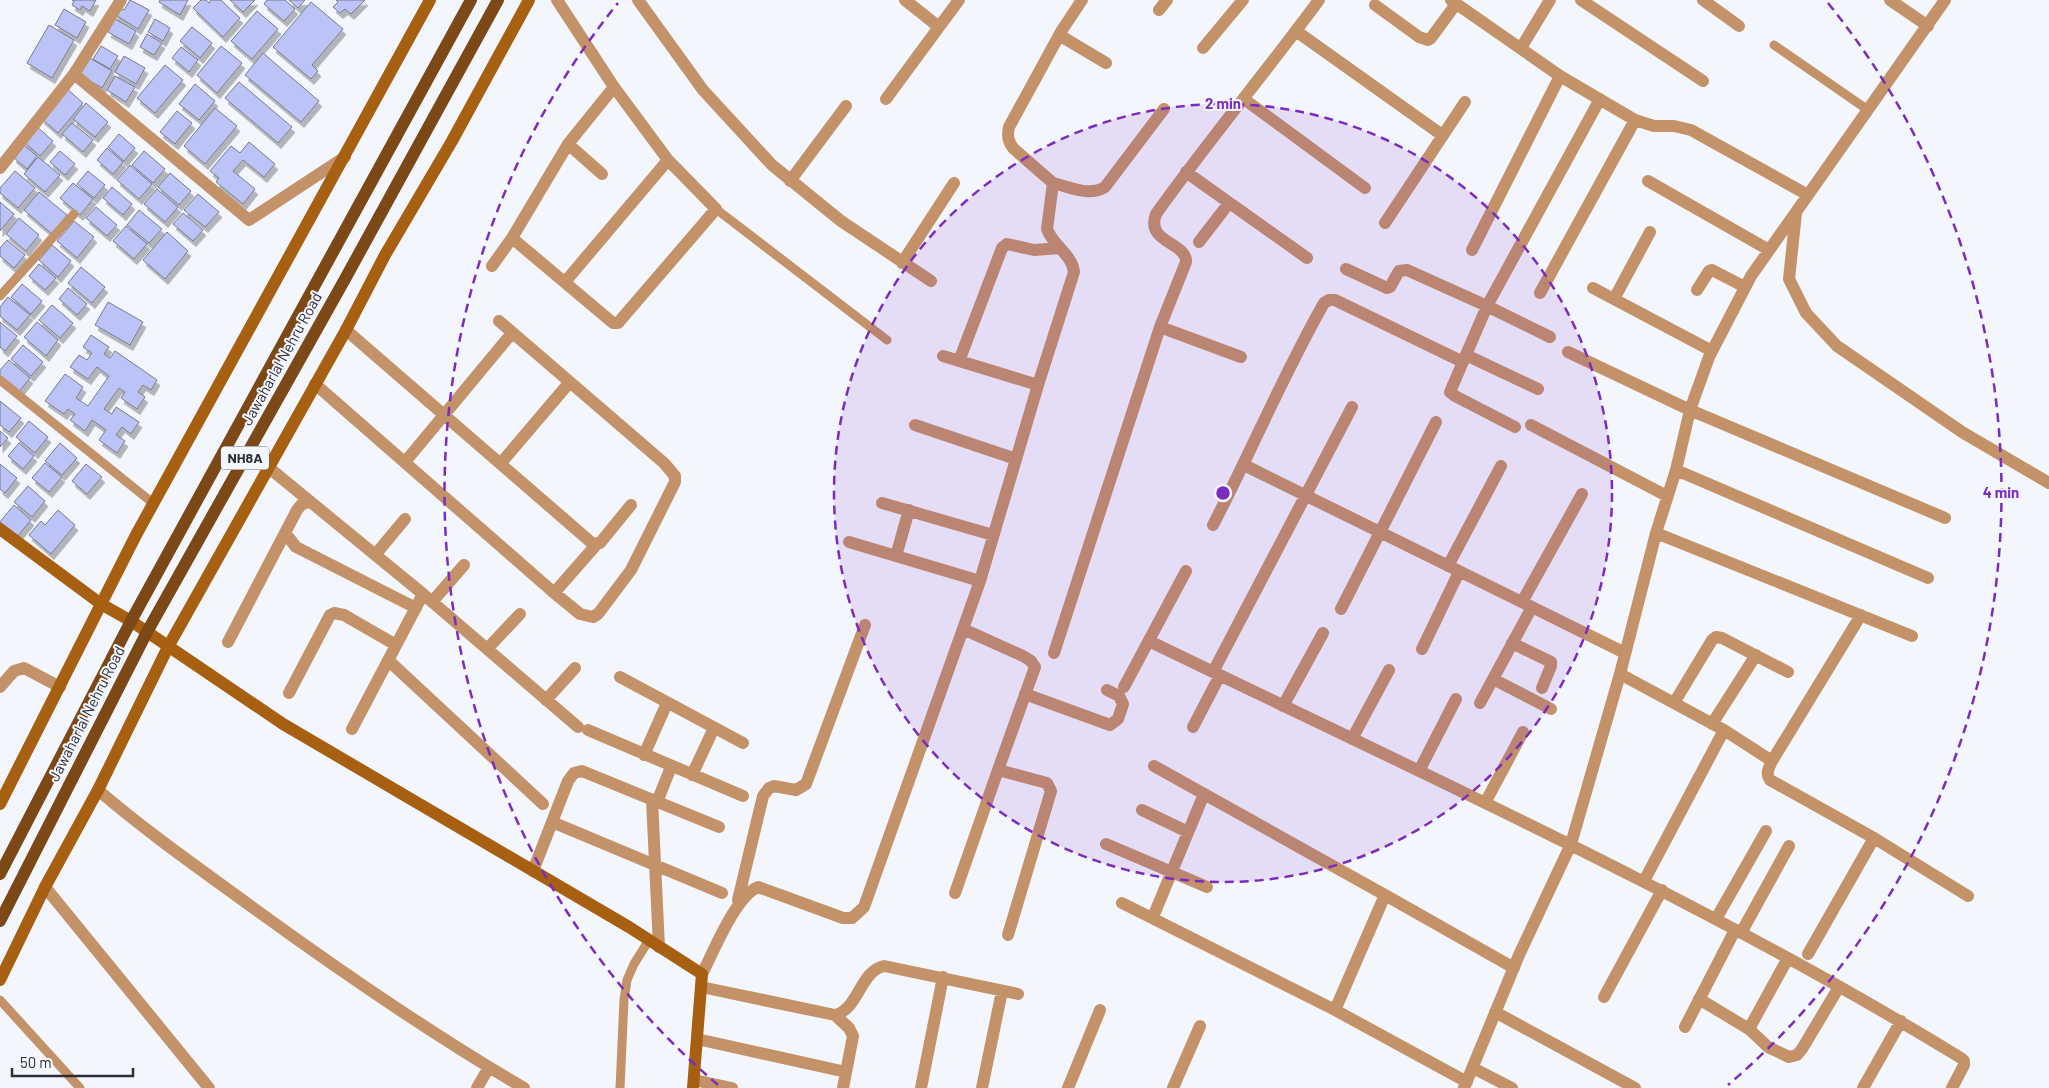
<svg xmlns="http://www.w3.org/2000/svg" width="2049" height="1088" viewBox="0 0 2049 1088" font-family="Barlow,sans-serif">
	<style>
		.building { fill: #bcc3f7; stroke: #77798a; filter: url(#shadow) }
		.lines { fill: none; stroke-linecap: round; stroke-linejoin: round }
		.lane { stroke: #c49269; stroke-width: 9 }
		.street { stroke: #c49269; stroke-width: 12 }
		.secondary { stroke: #a75f11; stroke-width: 12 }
		.primary { stroke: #7b4816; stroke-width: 12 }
		.ring { fill: none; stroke: #7b2cbf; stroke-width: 2.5; stroke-dasharray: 9 6 }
		.labels { text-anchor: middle; stroke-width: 4; stroke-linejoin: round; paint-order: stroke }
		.shield { fill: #f4f6fd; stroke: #686971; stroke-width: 1 }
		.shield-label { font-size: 14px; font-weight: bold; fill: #2c2d35 }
		.street-label { font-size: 15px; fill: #2c2d35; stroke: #f4f6fd }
		.centre { fill: #7b2cbf; stroke: #f4f6fd; stroke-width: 2.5 }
		.ring-label { font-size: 15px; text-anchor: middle; font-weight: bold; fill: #7b2cbf; stroke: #f4f6fd; stroke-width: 4; stroke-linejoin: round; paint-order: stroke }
	</style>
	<defs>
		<filter id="shadow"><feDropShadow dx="3" dy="5.5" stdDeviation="0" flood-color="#0004"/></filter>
	</defs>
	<rect width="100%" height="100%" fill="#f4f6fd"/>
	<path class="building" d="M72,0H96L90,11L82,6L80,10L72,5L74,1Z
		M130,0L149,10L138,29L114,14L118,7L124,10Z
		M160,0H188L180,15L159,2Z
		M201,0H206L209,3L211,0H221L240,18L223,37L193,8Z
		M230,0H255L243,12Z
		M267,0H285L295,9L284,21L264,4Z
		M289,0H305L298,8Z
		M336,0H365L351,14L345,9L340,13L333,7L338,2Z
		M311,2L343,29L312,65L318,71L311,79L273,47Z
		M64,9L86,22L77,38L55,25Z
		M257,11L278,29L252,59L231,41Z
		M115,19L136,31L129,44L108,32Z
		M155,19L170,28L163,41L148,32Z
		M49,25L74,40L52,78L27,63Z
		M192,27L212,43L200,58L180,41Z
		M147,34L162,43L154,55L140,47Z
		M101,46L118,56L110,69L93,59Z
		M221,46L242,63L217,93L197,75Z
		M181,47L198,60L189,72L172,58Z
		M263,53L319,101L301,122L245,75Z
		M124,56L145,68L136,84L115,72Z
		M88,57L112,71L102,88L78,74Z
		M165,65L183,80L155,113L137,98Z
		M115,76L135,87L126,102L107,90Z
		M239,82L292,127L278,143L225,98Z
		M195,84L215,101L199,120L179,104Z
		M66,88L83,103L58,133L41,118Z
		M86,103L108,122L95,137L73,119Z
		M215,108L237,126L205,164L184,146Z
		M177,111L192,123L175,144L160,132Z
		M72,123L93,140L83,152L62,134Z
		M36,126L53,141L40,156L23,141Z
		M119,134L135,148L124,161L108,147Z
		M249,142L275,164L264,177L243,160L233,171L255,189L243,204L216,182L219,178L210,171L231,146L240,153Z
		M24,145L37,156L27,169L13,157Z
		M107,148L123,162L113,174L97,160Z
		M60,151L75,164L65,175L50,162Z
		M144,151L165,169L153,183L132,165Z
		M38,157L60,175L45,192L24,174Z
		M130,165L152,184L139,199L117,180Z
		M15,171L35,188L18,208L0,193V188Z
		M88,171L105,185L94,198L77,184Z
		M170,173L191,191L179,205L158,187Z
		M73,183L93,199L80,215L60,198Z
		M112,187L132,204L123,215L103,198Z
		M157,189L178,207L165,222L144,204Z
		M39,192L67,215L52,234L24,210Z
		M198,194L219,212L205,227L184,210Z
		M0,202L14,214L0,231Z
		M96,207L117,225L107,236L86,218Z
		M139,210L162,229L149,243L127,225Z
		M183,213L203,230L193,241L173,224Z
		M19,218L39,235L26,251L6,234Z
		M74,221L94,237L77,258L57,241Z
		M126,226L147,244L134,259L113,241Z
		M167,232L188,251L165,279L143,260Z
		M7,240L25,255L14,268L0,256V248Z
		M52,245L71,261L58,277L39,260Z
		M39,264L56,278L45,290L29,276Z
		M81,267L105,287L92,303L68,283Z
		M22,284L42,301L31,314L11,297Z
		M68,288L87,304L77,315L59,299Z
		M8,297L30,315L17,330L0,316V307Z
		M108,302L143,322L130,345L95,325Z
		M52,305L73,323L60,338L39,320Z
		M0,322L17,336L5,351L0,347Z
		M37,322L58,340L46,356L24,337Z
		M91,335L109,347L104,354L110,358L115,351L157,380L151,390L143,385L138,392L145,397L137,409L121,398L125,392L119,388L104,409L112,414L116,407L139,422L131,434L122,427L116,435L125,441L117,453L99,440L106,430L92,420L85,431L70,420L75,414L68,409L64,414L45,401L65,374L83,387L76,398L88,406L109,376L97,367L88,379L70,367L79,355L87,360L92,353L83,347Z
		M23,345L43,362L31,376L11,359Z
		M9,360L30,378L18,393L0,377V370Z
		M0,401L21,418L9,432L0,425Z
		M29,421L48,437L35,453L16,437Z
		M0,431L8,438L0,447Z
		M19,443L34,456L23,469L8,456Z
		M60,443L77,458L62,475L45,461Z
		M45,463L62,477L49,492L32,478Z
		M0,464L17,478L5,493L0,489Z
		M86,464L102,477L87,494L72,481Z
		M28,486L45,501L32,517L14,502Z
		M14,505L31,520L17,537L0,522Z
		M58,510L75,525L51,554L29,535L41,521L45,525Z"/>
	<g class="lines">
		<path class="lane" d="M1774,45L1868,110
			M716,209L887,340
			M0,296L74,214
			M0,380L154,504
			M0,1000L80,1088
			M620,1088L624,1000L627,980L634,964L649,940"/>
		<path class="street" d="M121,0L74,74L249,220L345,157
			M557,0L614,87L568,144L512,238L613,323H618L716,209L668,160L614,87
			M638,0L703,90L772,165L841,221L931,281
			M905,0L939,27L959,0
			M1451,0L1560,76L1635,120L1654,126H1674L1691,130L1808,195
			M1581,0L1703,81
			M1703,0L1739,26
			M1890,0L1928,26
			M1375,5L1419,37L1428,40L1431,38L1456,4
			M1159,10L1167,0
			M1296,31L1442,135
			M1059,35L1106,63
			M1203,48L1243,0
			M1521,48L1550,0
			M886,99L939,27
			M1244,99L1365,188
			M568,144L602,174
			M0,168L74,74
			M1186,172L1307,258
			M790,181L846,106
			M1648,181L1769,250
			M1053,183C1070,187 1090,197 1105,187L1164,109
			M1796,213L1789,279L1806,313L1837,346L1962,432L2049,483
			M1385,223L1465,102
			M1199,242L1229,203
			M1472,250L1560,76
			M902,263L954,183
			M492,266L512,238
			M1346,269L1387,288L1390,287L1399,271L1407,270L1487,306L1450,392L1455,396L1515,427
			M565,282L668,160
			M1593,288L1712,351
			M1697,290L1709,271L1712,270L1745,287
			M1540,293L1635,120
			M1614,299L1650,232
			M1160,327L1241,357
			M346,330L593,544L600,543L631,505
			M1550,337L1487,306L1600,99
			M1568,352L1690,410L1945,518
			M1466,355L1538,389
			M943,356L1038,385
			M959,361L1002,248L1007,244L1034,250L1060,248
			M315,384L552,591L580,614L593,617L598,614L631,570L675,482V476L664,463L499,321
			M915,425L1016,459
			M1531,425L1667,496
			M405,462L512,333
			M501,463L569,383
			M1244,465L1625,653
			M268,467L423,594L578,727
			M1676,470L1928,578
			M882,503L993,535
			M1213,525C1251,452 1283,375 1324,303L1329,300H1335L1463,362
			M1656,533L1912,636
			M286,534L296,547L306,552L416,608
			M849,542L980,581
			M375,555L405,519
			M896,556L909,510
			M1448,566L1501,466
			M554,593L596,545
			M432,602L464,565
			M1522,602L1582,494
			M1341,609L1436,422
			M1861,615L1772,761C1769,768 1765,773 1770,780L1874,838L1968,896
			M963,629L1023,656L1031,661L1035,667L998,770L1047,783L1051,791L1008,935
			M1149,641C1423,774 1701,899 1961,1058L1964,1061V1065L1952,1088
			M228,642L297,510L301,505L310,501
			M1512,643L1551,662V666L1542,688
			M487,649L520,614
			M1422,649L1459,572
			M1054,653L1160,327L1186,262C1187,242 1145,243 1156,214C1208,141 1266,72 1319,0
			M388,660L543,804
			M1213,672L1352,407
			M1620,674L1724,730L1772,761
			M620,677L743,743
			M1493,679L1551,709
			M0,687L14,671L24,668L60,687
			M1124,687L1186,571
			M289,693L330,615L334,613L344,615L396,645
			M1025,694L1110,725L1118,719L1123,704L1119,696L1107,690
			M546,700L575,668
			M1480,703L1532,607
			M1674,703L1712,640L1716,637L1722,638L1788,672
			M1283,706L1323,633
			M1712,724L1756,655
			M1193,727L1220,675
			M352,729L423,594
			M588,730L743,796
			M1352,739L1389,670
			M644,755L667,703
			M1154,766L1385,895
			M1419,771L1456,699
			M692,775L714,728
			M98,790C147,832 200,869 252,907C340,971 430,1033 524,1088
			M652,800L659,947
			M657,802L671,767
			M1485,803L1523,732
			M1142,810L1188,832
			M552,822L722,893
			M1106,844L1207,887
			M533,871L568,781L574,773L582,771L719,827
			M1644,881L1724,730
			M45,887L209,1088
			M955,893L998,770
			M738,900L763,796L769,788L774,786L796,790L806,784L865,625
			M1122,903L1335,1010L1467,1082
			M1153,917L1204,794
			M1716,919L1766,831
			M1741,933L1789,846
			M1808,954L1874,838
			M702,974C714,951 735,897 758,887L843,918H852L864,907L980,581L1038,385L1074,272C1072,254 1053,246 1047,229L1053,183L1014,149C1008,142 1007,136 1009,127L1062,30L1082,0
			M701,987L835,1015C859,1009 860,971 884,966L1018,994
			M1604,997L1662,890
			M1699,999L1749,1029L1768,1047L1789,1057L1797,1055L1802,1049L1839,987
			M1335,1010L1385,895L1514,968
			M1495,1012L1635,1088
			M835,1015L849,1028L853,1036L843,1088
			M1685,1027L1735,930
			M1749,1029L1788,958
			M697,1039L846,1072
			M1473,1068L1512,1088
			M694,1080L732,1088
			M477,1088L489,1067
			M921,1088L943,977
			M982,1088L1002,991
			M1068,1088L1100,1010
			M1173,1088L1200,1026
			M1464,1088L1519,955L1571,844L1620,674L1656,533L1676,470L1690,410L1709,357L1751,276L1945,0
			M1863,1088L1901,1021"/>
		<path class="secondary" d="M0,529L101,604L131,621L283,724L629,927L702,974L693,1088
			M0,804L136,535L430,0
			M0,980L45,887L98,790L168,647L346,330L385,255L452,141L529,0"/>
		<path class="primary" d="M0,874L131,621L471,0
			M0,921L147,632L345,279L498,0"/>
	</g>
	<circle cx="1223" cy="493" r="389" fill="#7b2cbf" fill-opacity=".12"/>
	<g class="ring">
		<circle cx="1223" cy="493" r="389"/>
		<path d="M718 1085A778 778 0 0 1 618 3M1828 3A778 778 0 0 1 1728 1085"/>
	</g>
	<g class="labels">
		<rect class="shield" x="221" y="446.5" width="48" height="23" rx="4"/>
		<g class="shield-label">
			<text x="245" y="463">NH8A</text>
		</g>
		<g class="street-label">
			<text transform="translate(282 359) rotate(-61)" y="5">Jawaharlal Nehru Road</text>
			<text transform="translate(87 714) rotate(-63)" y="5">Jawaharlal Nehru Road</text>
		</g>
	</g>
	<circle cx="1223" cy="493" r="8" class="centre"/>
	<g class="ring-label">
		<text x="1223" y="109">2 min</text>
		<text x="2001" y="498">4 min</text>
	</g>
	<path d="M12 1068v8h121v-8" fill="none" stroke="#2c2d35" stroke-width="2.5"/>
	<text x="20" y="1068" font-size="15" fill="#2c2d35" stroke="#f4f6fd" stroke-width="4" paint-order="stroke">50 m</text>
</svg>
